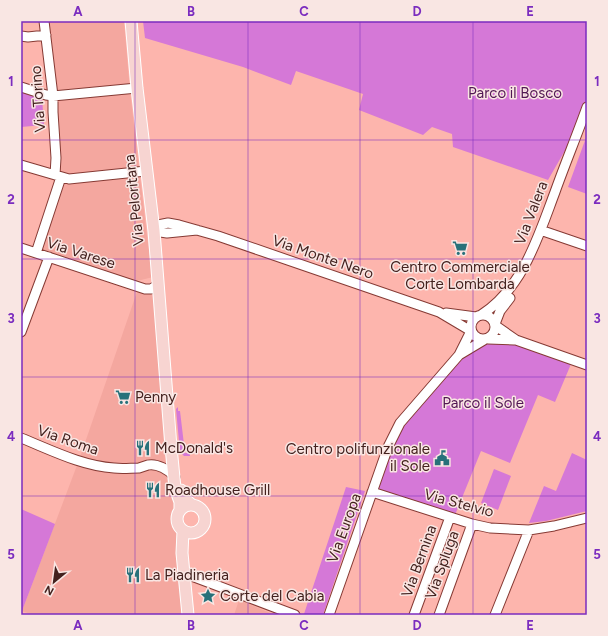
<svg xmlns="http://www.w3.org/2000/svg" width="608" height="636" viewBox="0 0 608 636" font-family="Figtree,sans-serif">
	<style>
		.built { fill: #f4a79f }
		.green { fill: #d578d7 }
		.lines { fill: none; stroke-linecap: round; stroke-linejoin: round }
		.minor-casing { stroke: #863a34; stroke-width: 11 }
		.major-casing { stroke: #fff; stroke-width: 13 }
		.minor { stroke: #fff; stroke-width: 9 }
		.major { stroke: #f7d4d1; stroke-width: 11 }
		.grid { fill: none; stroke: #7b2cbf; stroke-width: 1; stroke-opacity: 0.55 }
		.labels { text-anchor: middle; stroke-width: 3; stroke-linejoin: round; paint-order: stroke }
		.park-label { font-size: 15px; fill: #521754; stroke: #f9e6e3 }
		.street-label { font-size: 15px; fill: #43211e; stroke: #f9e6e3 }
		.poi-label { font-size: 15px; fill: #43211e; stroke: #f9e6e3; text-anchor: start }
		.neatline { fill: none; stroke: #7b2cbf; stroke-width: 1.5 }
		.grid-label { font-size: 13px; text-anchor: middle; font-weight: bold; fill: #7b2cbf }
	</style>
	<rect width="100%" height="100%" fill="#fdb5ad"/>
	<path class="built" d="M44,21H124L130,91L147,236L153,277L133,282L38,252L60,176L57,97Z
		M138,289L149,293H155L179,511L176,518L177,523L182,531L187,615H33L22,611L79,460Z
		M239,600L268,612L275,615H234Z"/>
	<path class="green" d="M143,21H587V105L582,121L548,180L453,147L452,134L432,127L423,135L359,110L363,94L296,71L291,85L243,67L145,38Z
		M21,91L42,98L44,125L21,127Z
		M587,135V194L568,187Z
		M503,342L521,345L571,364L555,402L538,395L510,463L481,451L455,515L376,490L397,432L462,357L484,344Z
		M178,407V411H180L185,453H190V456H184L180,452L176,409Z
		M572,453L587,460V511L546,521L529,523L544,486L556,491Z
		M494,469L511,476L498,510L481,503Z
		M346,487L365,491L323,615H306L304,614Z
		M21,509L55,524L22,611L21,610Z"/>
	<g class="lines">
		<g class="minor-casing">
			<path id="minor" d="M44,21L53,96V112L56,158L55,175
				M21,36L28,37L46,35
				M21,87L46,95L53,96L137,88
				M21,165L69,179L146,171
				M197,230L167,233L154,231L158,225L168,223L179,225L218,236L439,312L471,331
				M546,232L587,246
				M21,248L145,289H151L158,285
				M36,253L61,177
				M446,313L476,317
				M471 327a12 12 0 1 1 24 0a12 12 0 1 1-24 0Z
				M481,315C523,288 538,237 555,192C565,164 577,135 587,107
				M495,324L500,311L510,298
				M496,326L516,340L587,365
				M21,332L49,257
				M488,339L514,340
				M459,355L484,340
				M21,438C51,450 82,466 114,468C122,469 131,468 139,468C142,467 145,466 148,465C157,463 169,470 175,477
				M372,492L472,524L490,528L529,530L554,526L587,518
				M189,575L295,615
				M329,615L388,447L400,423L459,355L471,331
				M414,615L450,517
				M439,615L472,524
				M495,615L529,530"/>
		</g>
		<g class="major-casing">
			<path id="major" d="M131,21L137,88L154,231L171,447L175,488L180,502V510
				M181,490L185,499L192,505
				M177 519a14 14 0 1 1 28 0a14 14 0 1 1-28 0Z
				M183,531L182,553L188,615"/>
		</g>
		<use href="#minor" class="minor"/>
		<use href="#major" class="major"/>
	</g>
	<path class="grid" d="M135,21V615M248,21V615M360,21V615M473,21V615M21,140H587M21,259H587M21,377H587M21,496H587"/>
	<defs>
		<g id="supermarket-bare" transform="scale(1.2)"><path d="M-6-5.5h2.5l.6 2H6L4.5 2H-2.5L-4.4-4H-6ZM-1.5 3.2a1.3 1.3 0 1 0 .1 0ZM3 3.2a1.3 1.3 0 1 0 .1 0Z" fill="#28717a" stroke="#f9e6e3" stroke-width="2.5" paint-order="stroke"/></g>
		<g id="restaurant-bare" transform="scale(1.2)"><path d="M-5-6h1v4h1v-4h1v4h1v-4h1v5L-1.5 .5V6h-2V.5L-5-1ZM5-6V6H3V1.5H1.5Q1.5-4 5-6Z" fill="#28717a" stroke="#f9e6e3" stroke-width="2.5" paint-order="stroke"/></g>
		<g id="civic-bare" transform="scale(1.2)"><path d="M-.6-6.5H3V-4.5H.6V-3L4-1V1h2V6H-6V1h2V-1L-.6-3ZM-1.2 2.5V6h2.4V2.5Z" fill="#28717a" stroke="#f9e6e3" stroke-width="2.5" paint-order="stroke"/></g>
		<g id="sight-bare" transform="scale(1.2)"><path d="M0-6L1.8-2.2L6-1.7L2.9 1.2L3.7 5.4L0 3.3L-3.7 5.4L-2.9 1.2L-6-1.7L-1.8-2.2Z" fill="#28717a" stroke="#f9e6e3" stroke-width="2.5" paint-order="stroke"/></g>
	</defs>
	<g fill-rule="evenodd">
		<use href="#supermarket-bare" x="460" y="248"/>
		<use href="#supermarket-bare" x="123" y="397"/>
		<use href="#restaurant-bare" x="143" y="448"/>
		<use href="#civic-bare" x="442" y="458"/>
		<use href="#restaurant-bare" x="153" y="490"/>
		<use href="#restaurant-bare" x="133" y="575"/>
		<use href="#sight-bare" x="208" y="596"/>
	</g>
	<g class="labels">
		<g class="park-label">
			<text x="515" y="98">Parco il Bosco</text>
			<text x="483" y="408">Parco il Sole</text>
		</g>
		<g class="street-label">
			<text transform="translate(38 99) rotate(-94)" y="5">Via Torino</text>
			<text transform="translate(134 200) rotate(-96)" y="5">Via Peloritana</text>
			<text transform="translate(531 213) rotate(-69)" y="5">Via Valera</text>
			<text transform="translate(81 253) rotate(18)" y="5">Via Varese</text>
			<text transform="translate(323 257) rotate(19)" y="5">Via Monte Nero</text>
			<text transform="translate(68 440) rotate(19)" y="5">Via Roma</text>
			<text transform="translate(459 503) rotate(15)" y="5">Via Stelvio</text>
			<text transform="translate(344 528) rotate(-70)" y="5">Via Europa</text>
			<text transform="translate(419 561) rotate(-70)" y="5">Via Bernina</text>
			<text transform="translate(442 565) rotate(-70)" y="5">Via Spluga</text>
		</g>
		<g class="poi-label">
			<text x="460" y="272" text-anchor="middle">Centro Commerciale<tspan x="460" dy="17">Corte Lombarda</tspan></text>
			<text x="135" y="402">Penny</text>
			<text x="155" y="453">McDonald's</text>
			<text x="430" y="454" text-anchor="end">Centro polifunzionale<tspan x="430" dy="17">il Sole</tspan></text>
			<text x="165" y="495">Roadhouse Grill</text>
			<text x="145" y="580">La Piadineria</text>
			<text x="220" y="601">Corte del Cabia</text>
		</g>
	</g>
	<rect width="608" height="636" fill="none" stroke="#f9e6e3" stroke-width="44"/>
	<g transform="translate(54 582) rotate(209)" stroke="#f9e6e3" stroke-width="3" paint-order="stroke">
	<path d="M0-3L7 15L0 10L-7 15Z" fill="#43211e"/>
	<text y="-6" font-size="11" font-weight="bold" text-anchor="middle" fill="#43211e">N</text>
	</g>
	<rect x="22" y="22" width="564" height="592" class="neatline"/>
	<g class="grid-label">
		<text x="78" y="16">A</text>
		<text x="191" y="16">B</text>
		<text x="304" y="16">C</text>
		<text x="417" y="16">D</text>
		<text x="530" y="16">E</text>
		<text x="11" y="86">1</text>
		<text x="597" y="86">1</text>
		<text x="11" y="204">2</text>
		<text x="597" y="204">2</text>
		<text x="11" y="323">3</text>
		<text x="597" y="323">3</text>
		<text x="11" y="441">4</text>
		<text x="597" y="441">4</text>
		<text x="11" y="559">5</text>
		<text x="597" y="559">5</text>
		<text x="78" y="630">A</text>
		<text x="191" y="630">B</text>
		<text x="304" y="630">C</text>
		<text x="417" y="630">D</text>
		<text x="530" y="630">E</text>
	</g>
</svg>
